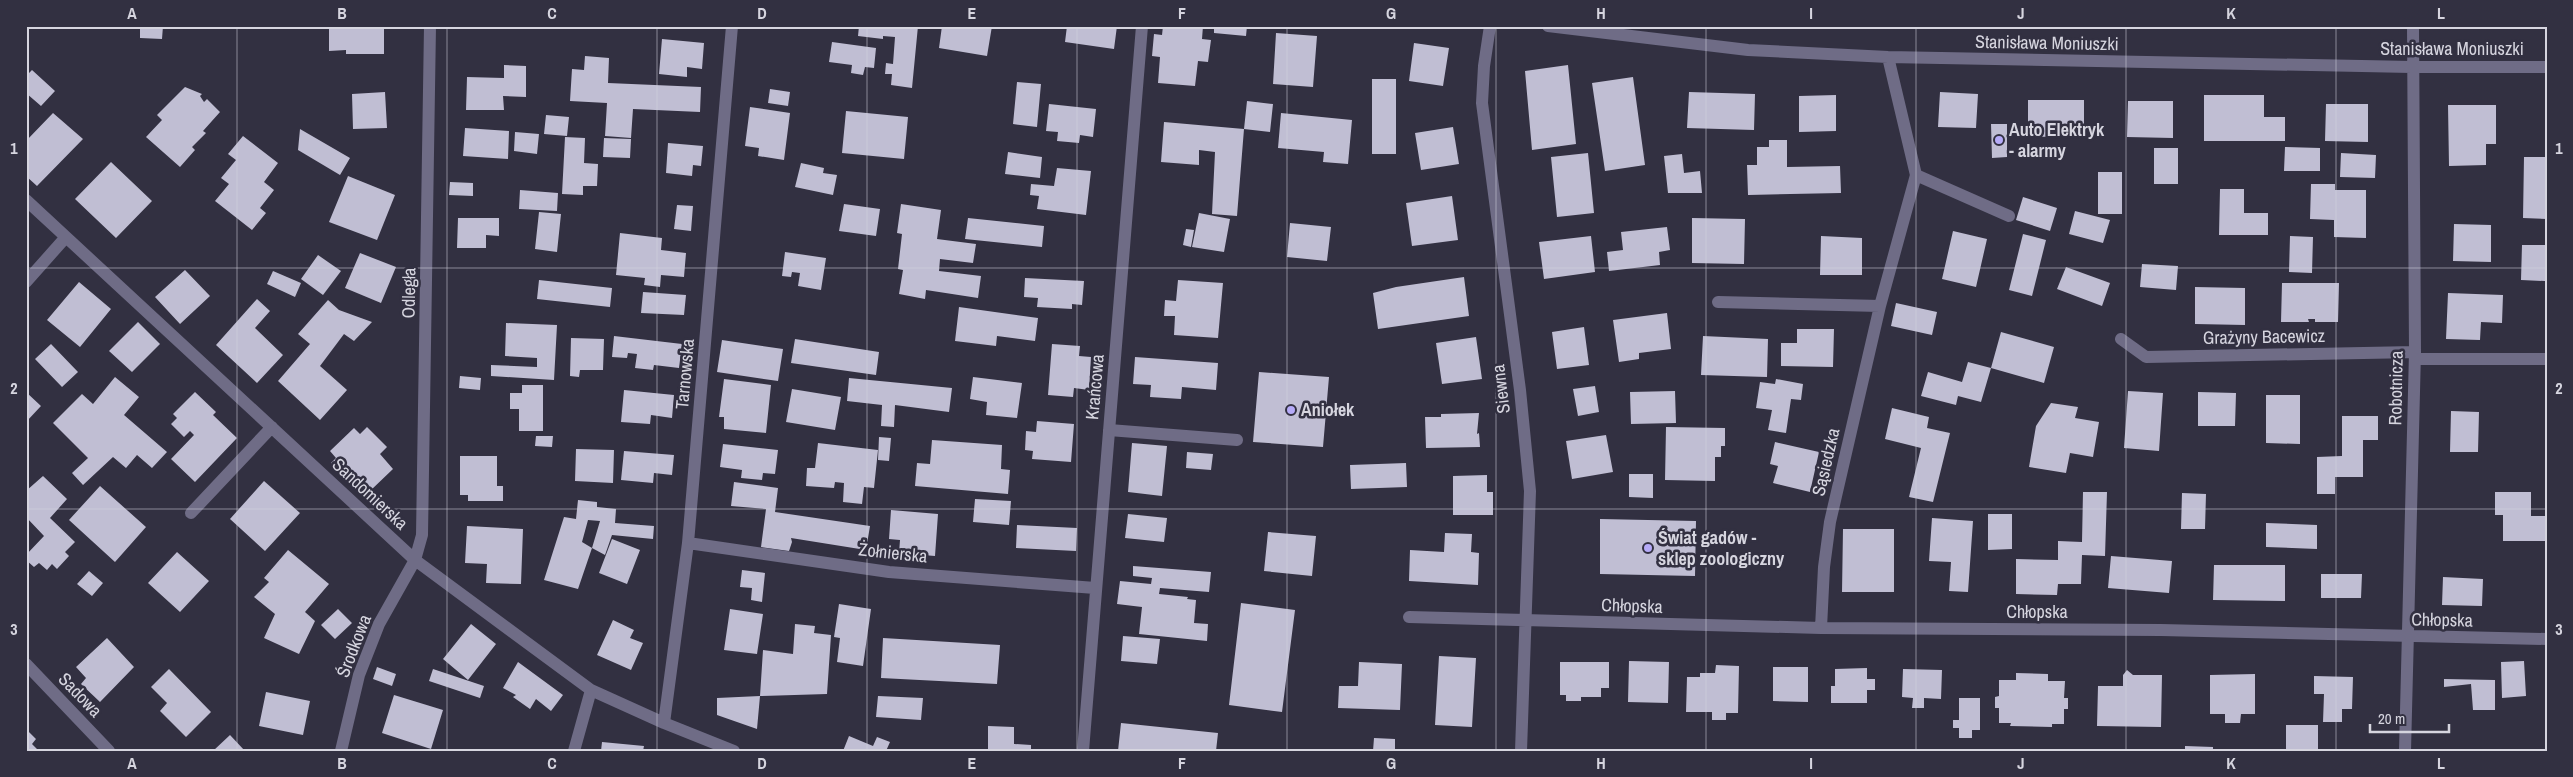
<svg xmlns="http://www.w3.org/2000/svg" width="2573" height="777" viewBox="0 0 2573 777" font-family="'Archivo Narrow',sans-serif">
	<style>
		.building { fill: #c0bed3 }
		.lines { fill: none; stroke-linecap: round; stroke-linejoin: round }
		.minor { stroke: #6f6c86; stroke-width: 12 }
		.grid { fill: none; stroke: #d6d5df; stroke-width: 1; stroke-opacity: 0.55 }
		.poi-dot { fill: #b6abf8; stroke: #323041; stroke-width: 2 }
		.labels { text-anchor: middle; stroke-width: 5; stroke-linejoin: round; paint-order: stroke }
		.street-label { font-size: 18px; fill: #d6d5df; stroke: #323041 }
		.poi-label { font-size: 18px; font-weight: bold; fill: #d6d5df; stroke: #323041; text-anchor: start }
		.neatline { fill: none; stroke: #d6d5df; stroke-width: 2 }
		.grid-label { font-size: 16px; text-anchor: middle; font-weight: bold; fill: #d6d5df }
	</style>
	<rect width="100%" height="100%" fill="#323041"/>
	<path class="building" d="M140,26H163L162,39L140,38Z
		M329,26H384V54H346V50L329,51Z
		M859,26H918L912,88L891,85L892,74H885L886,63L893,64L895,37L883,36V39L858,36Z
		M942,26H992L987,56L939,48Z
		M1067,26H1117L1114,49L1065,42Z
		M1163,26H1203L1202,39L1211,40L1208,62L1198,61L1195,86L1158,83L1160,57L1152,56L1154,34L1162,35Z
		M1214,26H1247L1246,36L1214,33Z
		M1276,33L1317,36L1313,87L1273,84Z
		M662,39L704,43L702,69L687,67V77L659,74Z
		M832,42L876,48L874,68L865,67L863,75L851,73L852,65L829,62Z
		M1414,43L1449,48L1443,86L1409,81Z
		M585,56L609,58L608,83L701,87L700,112L633,109L631,138L605,136L607,103L570,101L572,69L584,70Z
		M504,65L526,66V97L503,96L504,110H466L467,77L504,78Z
		M1568,65L1576,144L1532,150L1525,71Z
		M32,70L55,91L41,106L26,93V76Z
		M1633,77L1645,165L1605,171L1592,83Z
		M1372,79H1396V154H1372Z
		M1017,82L1041,84L1037,127L1013,124Z
		M185,87L202,94L200,96L204,102L207,99L220,112L203,131L206,133L192,147L195,150L180,167L146,137L162,120L157,115Z
		M770,89L790,92L788,106L768,103Z
		M385,92L387,128L353,129L352,94Z
		M1689,92L1755,94L1754,130L1687,128Z
		M1940,92L1978,94L1976,128L1938,127Z
		M1836,95V131L1799,132V96Z
		M2204,95H2264V117H2285V141H2204Z
		M2028,100H2084V136L2028,137Z
		M1247,101L1273,104L1270,132L1244,129Z
		M2128,101H2173V138L2127,137Z
		M1049,104L1096,109L1093,137L1080,135L1079,143L1057,141L1058,132L1046,131Z
		M2326,104H2368V142L2325,141Z
		M2448,105H2496V144H2486V165L2449,166Z
		M750,107L790,113L784,160L758,156L759,148L745,146Z
		M846,111L908,117L904,159L842,153Z
		M53,113L83,139L37,186L26,176V141Z
		M1281,113L1352,120L1348,164L1323,162L1324,152L1278,148Z
		M546,115L569,117L567,136L544,134Z
		M1164,122L1244,129L1237,216L1212,214L1215,152L1199,150V165L1161,162Z
		M1991,124H2007V157L1992,158Z
		M1453,127L1459,164L1421,170L1415,133Z
		M465,128L509,131L508,159L463,156Z
		M300,129L350,158L340,175L298,150Z
		M515,132L539,134L537,154L514,151Z
		M243,136L278,163L264,182L274,190L260,208L266,213L252,230L215,201L229,184L221,178L236,160L228,154Z
		M565,137L585,138L584,163L598,164L597,186H583V195L562,194Z
		M604,138L631,139L630,158L603,157Z
		M1769,140H1787V167L1840,166L1841,193L1748,195L1747,165H1757V147H1769Z
		M668,143L703,146L701,166L693,165L692,176L666,173Z
		M2285,147L2320,148V171H2284Z
		M2154,148H2178V184H2154Z
		M1008,152L1042,157L1040,178L1005,174Z
		M1588,153L1594,213L1557,217L1551,157Z
		M2341,153L2376,155L2375,178L2340,177Z
		M1682,154L1684,173L1700,171L1702,193H1668L1664,156Z
		M2524,157H2547V219L2523,218Z
		M111,162L152,201L116,238L75,199Z
		M801,163L824,168L823,173L837,175L833,195L795,187Z
		M1057,168L1091,171L1086,215L1037,209L1039,196L1030,195L1031,184L1054,186Z
		M2098,172H2122V214H2098Z
		M348,176L395,195L377,240L329,222Z
		M450,182L473,183V196L449,195Z
		M2311,184H2335V190H2366V238L2334,237V220L2310,219Z
		M2220,189H2244V213H2268V235H2219Z
		M520,190L558,193L557,211L519,209Z
		M1452,196L1458,240L1412,246L1406,203Z
		M2023,197L2057,208L2050,231L2016,220Z
		M844,204L880,209L876,236L839,231Z
		M901,204L941,210L937,239L976,244L973,263L940,259L939,271L981,276L978,298L926,290L925,299L899,294L903,270L898,269L902,234L897,233Z
		M677,205L693,206L691,231L674,229Z
		M2075,211L2110,220L2103,243L2069,234Z
		M539,212L561,214L557,252L535,249Z
		M1199,213L1230,219L1224,252L1192,247Z
		M458,218H499V236L486,235V248H457Z
		M968,218L1044,226L1042,247L965,239Z
		M1692,218L1745,219L1744,264L1692,263Z
		M1290,223L1331,227L1327,261L1287,257Z
		M2454,224L2491,225V262L2453,261Z
		M1667,227L1670,250L1659,252L1660,265L1609,271L1607,252L1623,250L1621,232Z
		M1186,229L1194,230L1191,247L1183,245Z
		M1953,231L1987,239L1976,287L1942,279Z
		M620,233L662,238L661,250L686,253L684,277L661,275L660,287L644,285L645,278L616,275Z
		M2023,234L2046,240L2032,296L2009,290Z
		M1591,236L1595,272L1544,279L1539,242Z
		M1821,236L1862,238V275H1820Z
		M2290,236L2313,237L2312,273L2289,272Z
		M2522,245H2546L2545,281L2521,280Z
		M785,252L826,258L821,290L798,286L800,273L792,272L791,277L782,276Z
		M360,253L396,267L381,303L345,288Z
		M318,255L341,271L323,295L301,279Z
		M2142,264L2178,266L2176,290L2140,287Z
		M2066,267L2110,283L2102,306L2057,289Z
		M185,270L210,296L180,324L155,297Z
		M273,271L301,283L295,297L267,284Z
		M1464,277L1469,316L1378,329L1373,293L1396,287Z
		M1025,278L1084,281L1082,305L1072,304V309L1037,307L1038,298L1024,297Z
		M539,280L612,288L610,307L537,299Z
		M1178,280L1223,283L1218,338L1174,335L1175,316H1164L1165,300L1176,301Z
		M79,282L111,309L80,347L47,320Z
		M2282,283H2339L2338,322H2315V319H2308L2309,322H2281Z
		M2195,287L2245,288V325L2195,324Z
		M643,292L686,295L684,315L641,313Z
		M2448,293L2503,295L2502,323L2481,322L2480,340L2446,339Z
		M257,299L270,311L255,328L283,355L257,383L216,345Z
		M328,300L339,310L372,322L354,341L344,334L320,366L347,390L320,420L278,381L310,344L298,334Z
		M1896,303L1937,312L1932,335L1891,326Z
		M959,307L1038,318L1035,341L997,336L996,346L955,341Z
		M1667,313L1671,349L1639,353V359L1619,362L1613,320Z
		M138,322L160,344L132,372L109,351Z
		M506,323L557,325L554,380L491,376V365L537,367V358L505,356Z
		M1584,327L1589,365L1557,369L1552,332Z
		M1797,329H1834L1833,367L1781,366V343H1797Z
		M2001,332L2054,347L2044,383L1991,368Z
		M614,336L682,344L679,368L654,365L653,370L635,368L637,354L628,353L627,358L612,357Z
		M1703,336L1768,339L1767,377L1701,375Z
		M1476,337L1482,379L1442,384L1436,343Z
		M571,338L604,339L603,370H580L579,377L570,376Z
		M795,339L879,352L876,375L791,363Z
		M722,340L783,349L778,381L717,372Z
		M51,344L78,372L62,387L35,359Z
		M1052,344L1080,346L1079,356L1091,357L1089,390L1074,388L1073,397L1048,395Z
		M1135,357L1218,363L1216,390L1182,387L1181,399L1150,397L1151,385L1133,384Z
		M1968,362L1991,368L1981,402L1958,396L1956,405L1921,396L1928,372L1962,382Z
		M1259,372L1329,377L1323,447L1253,442Z
		M460,376L481,378L480,390L459,388Z
		M115,377L139,397L124,415L167,452L152,468L137,455L126,468L113,457L83,485L72,473L88,458L53,423L82,394L93,404Z
		M973,377L1022,383L1017,418L986,415L987,402L970,399Z
		M849,378L952,388L949,412L895,405L894,427L881,426L882,405L847,401Z
		M724,379L771,385L766,433L724,429V417H719Z
		M1776,379L1803,384L1801,400L1791,399L1786,433L1768,430L1772,410L1756,408L1760,382L1775,384Z
		M2545,383H2547V429H2545Z
		M522,385H543V431H519V409H510V393H522Z
		M1595,386L1599,412L1578,416L1573,389Z
		M792,389L841,397L835,430L786,422Z
		M624,390L674,395L672,418L651,415L650,424L621,422Z
		M1675,391L1676,423L1631,424L1630,392Z
		M2128,391L2163,393L2159,451L2124,448Z
		M26,392L41,406L26,422Z
		M195,392L216,412L213,415L237,438L195,482L171,459L194,435L190,431L184,437L171,424L177,418L173,414Z
		M2198,392L2236,393L2235,426H2198Z
		M2266,395H2300V444L2266,443Z
		M2051,403L2078,407L2075,418L2099,422L2093,457L2070,453L2066,473L2029,467L2036,426Z
		M1892,408L1929,417L1927,428L1950,433L1933,502L1909,497L1921,448L1885,439Z
		M2451,411L2479,412L2478,452H2450Z
		M1479,413L1477,434L1479,433L1480,447L1426,448L1425,417H1441V414Z
		M2342,416H2378V440H2363V477H2335V494H2317V457L2342,456Z
		M1037,421L1074,424L1071,462L1032,459L1033,451L1025,450L1026,431L1036,432Z
		M367,427L387,447L380,454L393,469L370,491L349,469L342,476L331,463L336,458L330,451L354,428L360,434Z
		M1666,427L1725,428V446H1721V457H1715V481L1665,480Z
		M1606,435L1613,472L1572,479L1566,441Z
		M536,436H553L552,447L535,446Z
		M879,437L891,438L889,461L878,460Z
		M932,440L1002,445L1001,469L1010,470L1008,494L915,486L917,463L930,464Z
		M1775,442L1819,452L1810,492L1773,483L1778,466L1770,464Z
		M818,443L878,450L874,488L864,487L862,504L843,502L844,483L835,482L834,488L806,486L807,468H815Z
		M1132,443L1167,446L1162,496L1128,492Z
		M723,444L778,450L775,474L763,473L762,480L741,478L742,470L720,467Z
		M576,449L614,450L613,483L575,481Z
		M624,451L674,455L672,475L654,473L653,483L621,480Z
		M1187,452L1213,454L1211,470L1186,468Z
		M460,456H497V486H503V501H468V495H460Z
		M1406,463L1407,487L1351,489L1350,465Z
		M1629,474H1653V498L1629,497Z
		M1487,475V492H1493V515H1453V476Z
		M43,476L67,499L50,518L75,542L65,552L69,556L57,569L52,564L47,570L39,563L34,567L26,560V555L44,536L26,517V491Z
		M264,481L300,513L265,551L230,519Z
		M734,482L778,488L775,512L870,526L866,550L791,538L792,542L789,551L761,547L766,509L731,506Z
		M100,486L146,527L115,562L69,520Z
		M2083,492H2107L2105,556L2082,555L2081,584H2058L2057,595L2016,594V559L2058,560V541L2082,542Z
		M2495,492H2531V516H2547V541H2503V515H2495Z
		M2182,493L2206,494L2205,529H2181Z
		M975,499L1011,501L1009,525L973,522Z
		M578,500L597,502V507L616,509L615,523L654,526L653,539L612,535L605,555L592,548L600,521L588,520L582,542L592,548L578,589L544,580L564,517L576,519Z
		M891,510L938,514L935,556L899,553L900,540L889,539Z
		M1128,514L1167,518L1164,542L1125,538Z
		M1988,514H2012V549L1988,550Z
		M1932,518L1973,521L1968,592L1949,591L1951,562L1929,561Z
		M1600,519L1696,521L1695,576L1600,574Z
		M2266,523L2317,525V549L2266,547Z
		M1017,525L1077,528L1076,551L1016,548Z
		M467,526L523,529L521,584L486,583L487,564L465,563Z
		M1843,529H1894V592H1842Z
		M1268,532L1316,536L1312,576L1264,571Z
		M1445,533L1472,534L1471,552L1479,553L1478,585L1409,581L1410,550L1444,552Z
		M612,539L640,550L627,584L599,573Z
		M288,550L329,584L305,612L315,621L299,654L264,638L275,614L254,597L269,582L264,578Z
		M177,552L209,581L180,612L148,583Z
		M2111,556L2172,561L2169,593L2108,588Z
		M2214,565H2285V601L2213,600Z
		M1133,566L1211,572L1209,592L1160,588L1159,594L1188,597L1187,599L1196,600L1194,623L1208,624L1207,641L1139,634L1142,607L1117,604L1120,581L1151,584L1152,578L1133,576Z
		M742,570L765,573L762,602L751,600L752,588L740,587Z
		M89,571L103,583L92,596L77,584Z
		M2321,574H2362L2361,598H2321Z
		M2443,577L2483,579L2482,606L2442,605Z
		M1241,603L1295,610L1282,712L1229,705Z
		M839,604L871,609L863,666L837,662L840,638L834,637Z
		M338,609L352,623L335,639L321,625Z
		M730,609L763,614L757,654L724,650Z
		M613,620L634,630L630,638L643,643L631,670L597,655Z
		M471,624L496,644L468,680L443,659Z
		M795,624L815,626L814,633L831,635L827,694L760,696L763,650L793,654Z
		M1123,636L1160,639L1157,664L1121,661Z
		M107,638L134,667L100,702L81,684L86,678L76,667Z
		M883,638L1000,645L997,684L881,678Z
		M1439,656L1476,658L1472,727L1435,725Z
		M1629,661L1669,662L1668,703L1628,702Z
		M2524,661L2526,696L2502,698L2501,662Z
		M518,662L563,695L551,711L536,699L530,709L513,697L516,695L503,688Z
		M1359,662L1402,664L1400,710L1338,708L1339,686H1358Z
		M1560,662H1609V688H1601V697H1581V701H1566V695H1560Z
		M1716,665L1739,666L1738,713H1726V720H1712V712H1686L1687,677H1700V673H1715Z
		M377,667L396,674L392,686L373,679Z
		M1773,667H1808V702L1773,701Z
		M1867,668V679H1875V690H1867V703H1831V686H1835V669Z
		M169,669L211,712L186,737L160,711L167,703L151,687Z
		M433,669L484,686L480,698L429,681Z
		M1903,669L1942,670L1941,699L1924,698V708H1912L1913,698L1902,697Z
		M2127,670L2133,675H2162L2161,727L2097,726L2098,686H2123V675Z
		M2016,673L2048,674V681H2065L2064,698H2068V709H2064V724H2052V727L2010,726L2011,723H1999V708H1995V697L1999,696V680H2016Z
		M2255,674V714H2241L2240,723H2225V714H2210V675Z
		M2314,676L2353,677L2352,709H2342V722H2323L2324,694H2314Z
		M2444,679L2495,680V710H2473L2471,684L2444,687Z
		M266,692L310,701L303,735L259,726Z
		M394,695L443,710L431,749L382,733Z
		M760,696L757,729L717,715V698Z
		M878,696L923,698L921,720L876,717Z
		M1959,698H1980V730H1972V738H1959V728H1953V720H1959Z
		M1121,723L1218,733L1216,751H1118Z
		M2286,725H2318V751H2286Z
		M988,726L1014,727V744L1031,745V751H988Z
		M26,729L36,739L32,744L39,751H26Z
		M230,735L245,751H213Z
		M849,736L873,746L877,737L890,742L886,751H843Z
		M1374,738L1395,739V751H1373Z
		M602,742L644,746L643,751H601Z
		M2185,746L2213,747V751H2185Z"/>
	<g class="lines">
		<path class="minor" d="M1490,26L1484,66L1482,103L1520,390L1530,491L1521,751
			M1548,26L1748,50L1888,57L2412,67H2547
			M1916,175L2009,216
			M26,200L415,560L591,690L664,723L734,751
			M26,282L66,237
			M1718,302L1880,306
			M2121,339L2146,357L2415,352
			M2415,359H2547
			M1109,430L1237,440
			M191,513L272,427
			M688,543L889,572L1095,588
			M1409,617L1821,628L2161,630L2547,639
			M1821,628L1824,567L1830,522L1880,306L1916,175L1888,57
			M26,664L109,751
			M664,723L688,543L732,26
			M341,751L359,675L379,624L415,560L422,535L430,26
			M574,751L591,690
			M1083,751L1142,26
			M2405,751L2415,352L2413,26"/>
	</g>
	<path class="grid" d="M237,26V751M447,26V751M657,26V751M867,26V751M1077,26V751M1287,26V751M1496,26V751M1706,26V751M1916,26V751M2126,26V751M2336,26V751M26,268H2547M26,509H2547"/>
	<g class="poi-dot">
		<circle cx="1999" cy="140" r="5"/>
		<circle cx="1291" cy="410" r="5"/>
		<circle cx="1648" cy="548" r="5"/>
	</g>
	<g class="labels">
		<g class="street-label">
			<text transform="translate(2047 43) rotate(1)" y="6">Stanisława Moniuszki</text>
			<text x="2452" y="55">Stanisława Moniuszki</text>
			<text transform="translate(409 293) rotate(-89)" y="6">Odległa</text>
			<text transform="translate(2264 337) rotate(-1)" y="6">Grażyny Bacewicz</text>
			<text transform="translate(685 374) rotate(-85)" y="6">Tarnowska</text>
			<text transform="translate(1095 387) rotate(-85)" y="6">Krańcowa</text>
			<text transform="translate(2396 388) rotate(-89)" y="6">Robotnicza</text>
			<text transform="translate(1501 389) rotate(-97)" y="6">Siewna</text>
			<text transform="translate(1826 462) rotate(-77)" y="6">Sąsiedzka</text>
			<text transform="translate(370 494) rotate(43)" y="6">Sandomierska</text>
			<text transform="translate(893 553) rotate(6)" y="6">Żołnierska</text>
			<text transform="translate(1632 606) rotate(2)" y="6">Chłopska</text>
			<text x="2037" y="618">Chłopska</text>
			<text transform="translate(2442 620) rotate(1)" y="6">Chłopska</text>
			<text transform="translate(354 646) rotate(-69)" y="6">Środkowa</text>
			<text transform="translate(80 695) rotate(46)" y="6">Sadowa</text>
		</g>
		<g class="poi-label">
			<text x="2009" y="136">Auto Elektryk<tspan x="2009" dy="21">- alarmy</tspan></text>
			<text x="1301" y="416">Aniołek</text>
			<text x="1658" y="544">Świat gadów -<tspan x="1658" dy="21">sklep zoologiczny</tspan></text>
		</g>
	</g>
	<rect width="2573" height="777" fill="none" stroke="#323041" stroke-width="55"/>
	<path d="M2370 724v8h79v-8" fill="none" stroke="#d6d5df" stroke-width="2.5"/>
	<text x="2378" y="724" font-size="15" fill="#d6d5df" stroke="#323041" stroke-width="4" paint-order="stroke">20 m</text>
	<rect x="28" y="28" width="2518" height="722" class="neatline"/>
	<g class="grid-label">
		<text x="132" y="19">A</text>
		<text x="342" y="19">B</text>
		<text x="552" y="19">C</text>
		<text x="762" y="19">D</text>
		<text x="972" y="19">E</text>
		<text x="1182" y="19">F</text>
		<text x="1391" y="19">G</text>
		<text x="1601" y="19">H</text>
		<text x="1811" y="19">I</text>
		<text x="2021" y="19">J</text>
		<text x="2231" y="19">K</text>
		<text x="2441" y="19">L</text>
		<text x="14" y="154">1</text>
		<text x="2559" y="154">1</text>
		<text x="14" y="394">2</text>
		<text x="2559" y="394">2</text>
		<text x="14" y="635">3</text>
		<text x="2559" y="635">3</text>
		<text x="132" y="769">A</text>
		<text x="342" y="769">B</text>
		<text x="552" y="769">C</text>
		<text x="762" y="769">D</text>
		<text x="972" y="769">E</text>
		<text x="1182" y="769">F</text>
		<text x="1391" y="769">G</text>
		<text x="1601" y="769">H</text>
		<text x="1811" y="769">I</text>
		<text x="2021" y="769">J</text>
		<text x="2231" y="769">K</text>
		<text x="2441" y="769">L</text>
	</g>
</svg>
